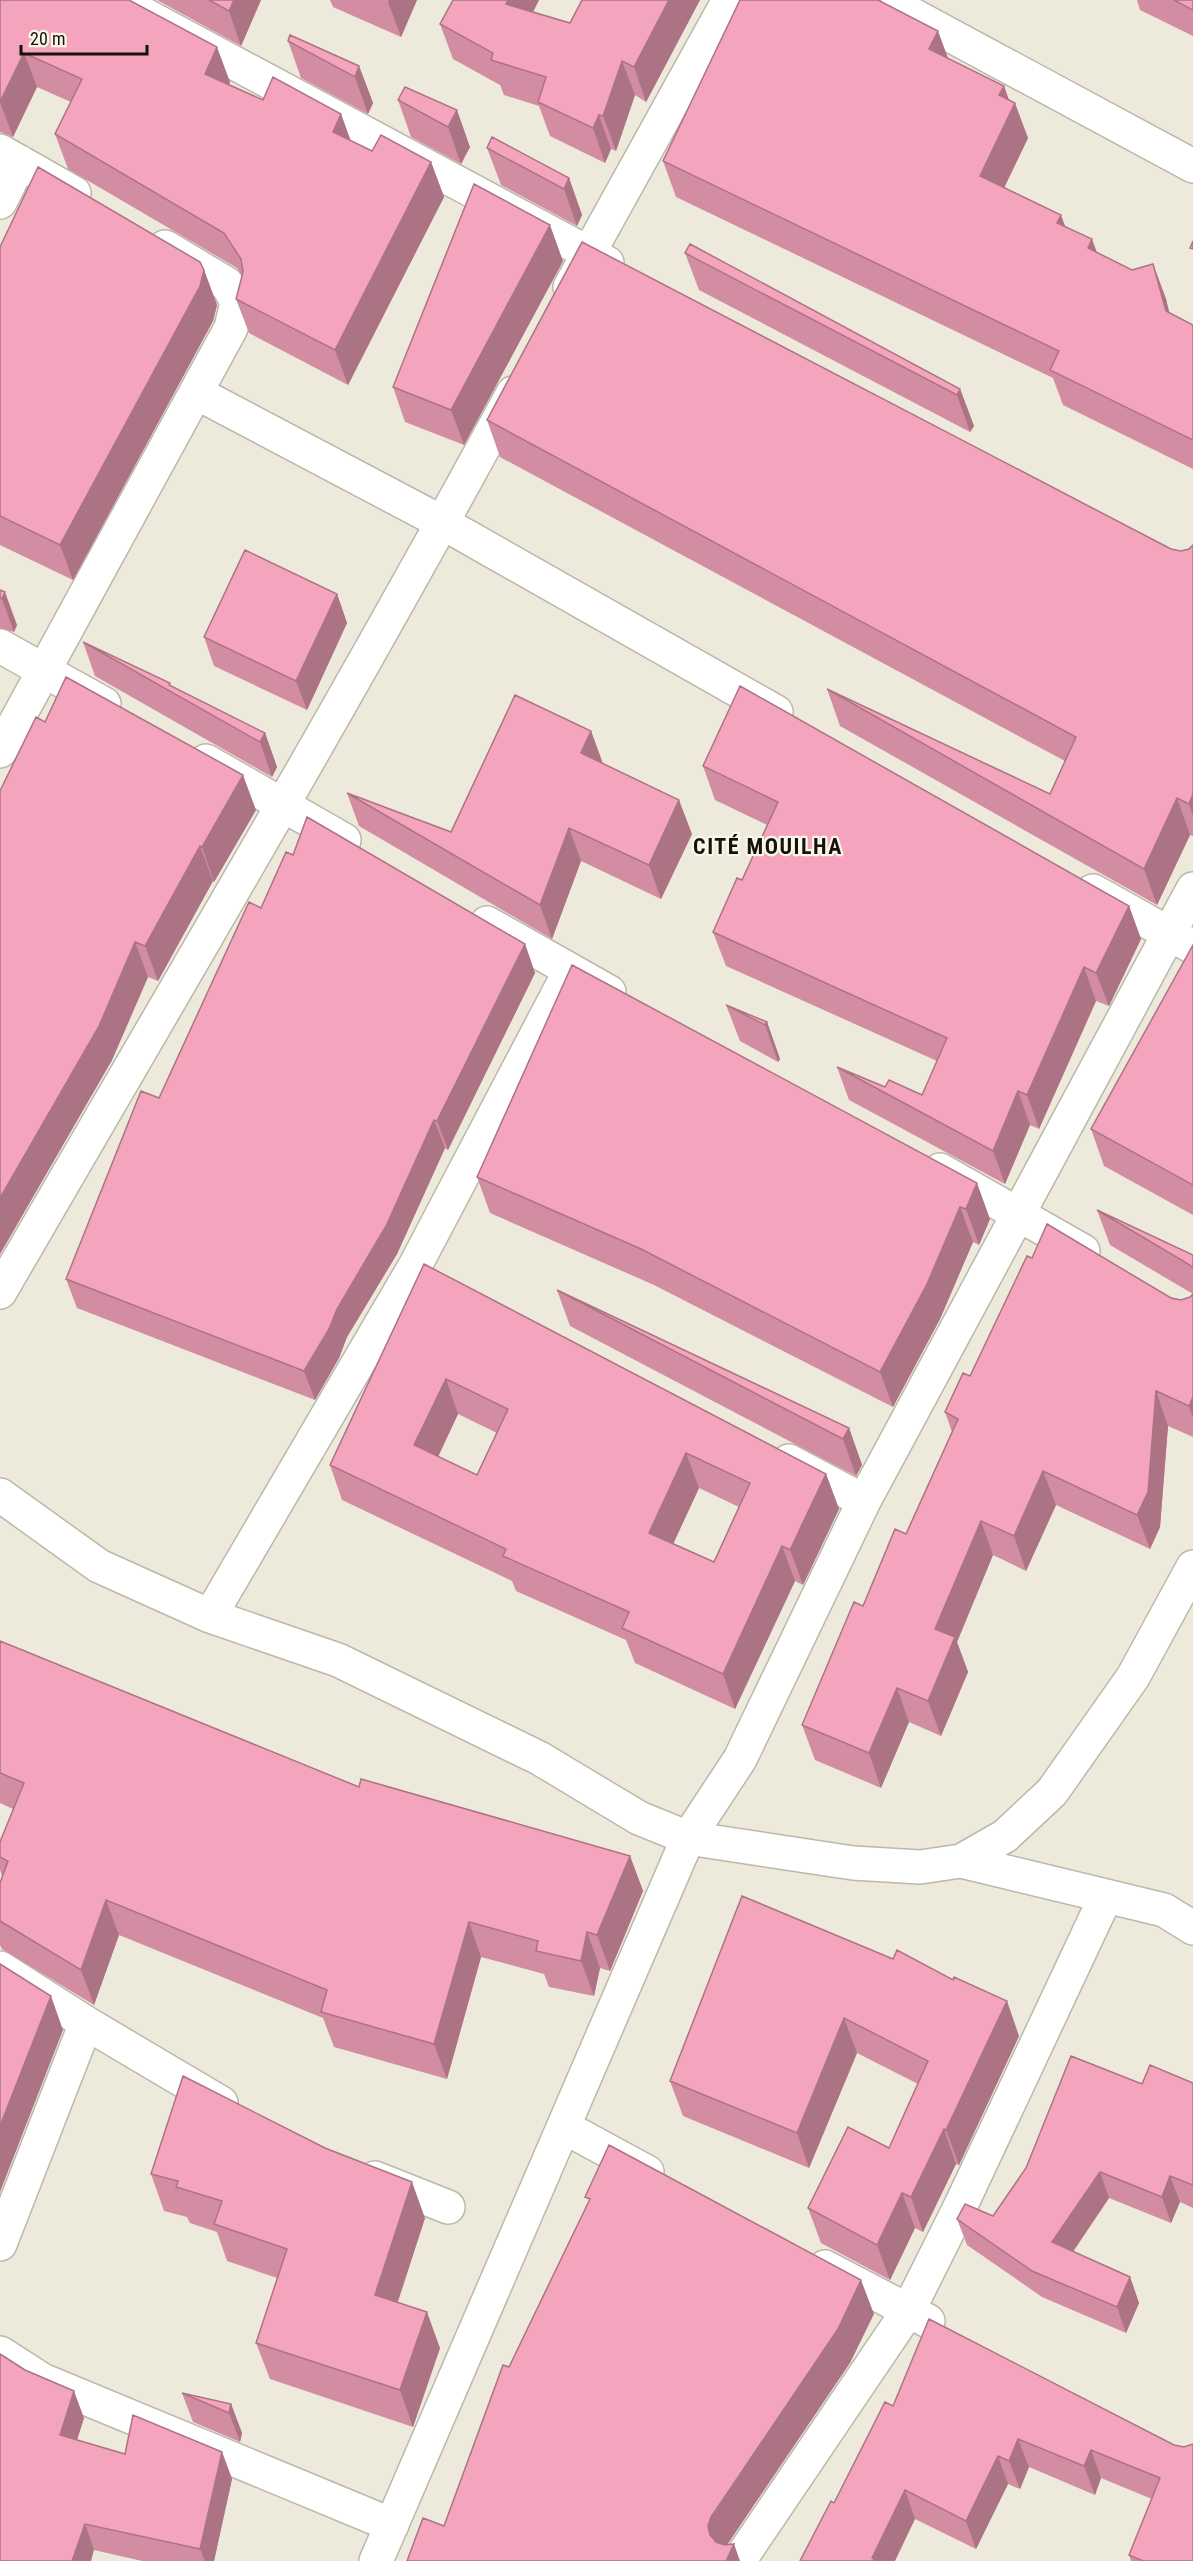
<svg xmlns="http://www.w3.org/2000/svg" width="1193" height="2561" viewBox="0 0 1193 2561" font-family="'Roboto Condensed',sans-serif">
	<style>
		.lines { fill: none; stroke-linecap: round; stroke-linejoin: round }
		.minor-casing { stroke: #bcb8a9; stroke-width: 36 }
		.minor { stroke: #fff; stroke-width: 33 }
		.wall { fill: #d38da3; fill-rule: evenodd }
		.shaded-wall { fill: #ac7385 }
		.building { fill: #f5a4be; stroke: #ac7385; stroke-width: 1.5; fill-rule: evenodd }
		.labels { text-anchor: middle; stroke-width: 4.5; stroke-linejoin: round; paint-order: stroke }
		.district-label { font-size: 22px; font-weight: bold; letter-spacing: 1.5px; fill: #14130d; stroke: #fbf7e8 }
	</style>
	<rect width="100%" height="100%" fill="#eeeadb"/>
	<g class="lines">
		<g class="minor-casing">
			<path id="minor" d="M117,0L607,263
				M885,0L1193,166
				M0,151L74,193
				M0,202L20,162
				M570,287L729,0
				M197,393L443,523L776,712
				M0,646L104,704
				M0,751L231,328L237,302L227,284L165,247
				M206,761L344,840
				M1093,891L1193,947
				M487,923L609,992
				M940,1170L1083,1251
				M0,1292C173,993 349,697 513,393
				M789,1461L864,1501
				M0,1495L99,1566L210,1616L338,1660L539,1758L639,1818L688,1838L740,1759L864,1501L1193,889
				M210,1616L415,1266L570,971
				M961,1861L1164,1910L1193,1928
				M0,1968L86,2023L221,2103
				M564,2127L647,2172
				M375,2178L448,2207
				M0,2244L86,2023
				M825,2267L928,2321
				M0,2353L42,2380L392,2525
				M376,2561L688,1838L853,1863L920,1867L961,1861L1005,1836L1052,1792L1133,1677L1193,1567
				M739,2561L908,2311L961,2205L1106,1896"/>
		</g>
		<use href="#minor" class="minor"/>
	</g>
	<path class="wall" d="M0,0L230,82L229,85L263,100L341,114L351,141L372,151L431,162L444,197L348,385L249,333L236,299L242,276L237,268L68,169L55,134L71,102L37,87L13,137L0,132Z
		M157,0H261L241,46Z
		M330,0H417L401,37L333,7Z
		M453,0H539L533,12L570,23L582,0H700L646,102L635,95L616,151L611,149L605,163L550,136L539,106L504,95L500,85L453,59L440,24Z
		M740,0H881L882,2L948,59L1004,86L1009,100L1028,138L1004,188L1066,227L1097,253L1132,270L1153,264L1166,299L1169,313L1193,325V469L1063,405L1053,378L676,197L663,161Z
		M1137,0H1193V36L1140,10Z
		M288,41L359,66L373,103L368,114L301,78Z
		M405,87L470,147L461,164L411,137L398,100Z
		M487,148L569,178L582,215L577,226L501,185Z
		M0,247L204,270L217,305L213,321L73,580L0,545Z
		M685,253L960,389L974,426L970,432L699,290Z
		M563,261L464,445L405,422L393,387Z
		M487,420L1181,551L1189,549L1193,545V836L1190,835L1157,905L840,726L827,689L1050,794L1065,761L500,457Z
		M0,590L17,625L14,632L0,628Z
		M337,594L347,623L307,710L214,666L204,637Z
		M83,642L170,683L171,686L265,733L277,767L272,777L95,676Z
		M45,722L256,810L214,882L213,881L158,981L148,977L112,1060L0,1254V791Z
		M591,731L603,764L692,834L661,899L581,861L552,939L359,826L347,793L451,832Z
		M703,766L1129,906L1141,939L1109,1006L1096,1001L1039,1129L1030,1125L1005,1184L849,1100L837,1067L885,1087L922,1095L937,1061L726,966L713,932L742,880L767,825L715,800Z
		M261,908L525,944L535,973L448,1150L445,1148L397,1254L347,1337L339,1358L315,1400L77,1308L66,1279L159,1098Z
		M1193,945V1215L1104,1166L1091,1129Z
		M572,965L990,1219L979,1245L973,1242L940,1319L893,1407L654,1285L490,1213L477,1177Z
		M726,1005L767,1022L780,1059L778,1062L740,1041Z
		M1097,1210L1193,1255V1294L1110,1245Z
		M1032,1258L1181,1300L1190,1297L1193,1294V1437L1168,1426L1160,1527L1150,1549L1056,1505L1026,1571L993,1555L957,1642L968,1672L941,1736L909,1722L881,1788L815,1760L802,1725L863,1606L906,1534L952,1432L945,1412L970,1376Z
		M424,1264L826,1474L839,1509L803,1585L795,1581L735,1709L635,1663L626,1640L516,1591L512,1581L342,1500L330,1465ZM458,1414L497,1433L477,1475L438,1457ZM699,1488L739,1507L714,1562L673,1544Z
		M557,1290L849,1428L862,1465L856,1476L570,1326Z
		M0,1641L359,1787L630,1856L643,1891L610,1971L600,1968L594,1996L549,1987L544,1974L481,1957L447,2079L334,2047L323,2018L119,1935L94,2005L2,1949L0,1945V1883L2,1876L0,1870V1842L13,1809L0,1803Z
		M742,1896L1019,2036L959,2165L956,2164L923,2232L915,2228L890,2280L821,2243L808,2208L889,2148L918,2084L857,2053L809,2168L683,2116L670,2081Z
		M1193,2083V2208L1180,2202L1171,2223L1109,2198L1073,2252L1130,2277L1139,2303L1126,2333L1042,2297L967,2245L957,2219L993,2216L1142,2084Z
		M151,2174L425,2218L398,2302L440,2348L413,2427L270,2379L256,2343L277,2278L227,2261L217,2232L190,2223L187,2217L164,2211Z
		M182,2393L231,2404L242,2433L240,2442L193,2422Z
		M893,2406L1174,2445L1193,2561H1131L1129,2555L1152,2499L1101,2478L1095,2495L1029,2467L1020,2489L1008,2484L976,2549L915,2519L834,2503Z
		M84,2418L77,2440L125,2454L222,2452L232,2479L214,2561H142L94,2550L0,2561Z"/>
	<path class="shaded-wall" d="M234,0H261L241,46L229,11Z
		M389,0H417L401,37L388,2Z
		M508,0H539L519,39L506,4Z
		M669,0H700L646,102L634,67Z
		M938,31L951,66L929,49Z
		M217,47L230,82L218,109L205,74Z
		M24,53L37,87L13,137L0,102Z
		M622,61L635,95L616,151L603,116Z
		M359,66L373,103L368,114L355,77Z
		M1004,86L1012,109L1015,103L1028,138L993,211L980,176L999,95Z
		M457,110L470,147L461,164L448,127Z
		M341,114L353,148L333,132Z
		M599,115L611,149L605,163L593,128Z
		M431,162L444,197L348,385L335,350Z
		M569,178L582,215L577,226L564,189Z
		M1061,215L1074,250L1057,223Z
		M550,225L563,261L464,445L451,410Z
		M1092,239L1105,275L1088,248Z
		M1153,264L1166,299L1178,347L1166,311Z
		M204,270L217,305L213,321L73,580L60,545Z
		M960,389L974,426L970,432L957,395Z
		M5,592L17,625L14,632L2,599Z
		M337,594L347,623L307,710L296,681Z
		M591,731L603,764L581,753Z
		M265,733L277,767L272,777L260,742Z
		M243,775L256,810L214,882L202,847Z
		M1193,794V816L1189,804Z
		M1177,798L1190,835L1157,905L1144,869Z
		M679,800L692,834L661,899L649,865Z
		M569,828L581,861L552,939L540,905Z
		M200,846L213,881L158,981L145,946Z
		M1129,906L1141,939L1109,1006L1096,973Z
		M135,942L148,977L112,1060L0,1254V1198Z
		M525,944L535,973L448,1150L437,1121Z
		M1084,967L1096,1001L1039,1129L1027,1095Z
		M767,1022L780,1059L778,1062L765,1025Z
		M1018,1091L1030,1125L1005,1184L993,1151Z
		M434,1120L445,1148L397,1254L347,1337L339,1358L315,1400L304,1371Z
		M977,1183L990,1219L979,1245L966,1209Z
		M960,1207L973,1242L940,1319L893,1407L880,1372Z
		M446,1379L458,1414L427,1480L414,1445Z
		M1156,1391L1168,1426L1160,1527L1150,1549L1137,1515Z
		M1193,1397V1418L1189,1406Z
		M849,1428L862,1465L856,1476L843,1439Z
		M686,1453L699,1488L662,1568L649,1533Z
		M1043,1471L1056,1505L1026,1571L1014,1536Z
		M826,1474L839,1509L803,1585L790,1550Z
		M981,1521L993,1555L957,1642L968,1672L941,1736L928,1701L935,1629Z
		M782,1546L795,1581L735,1709L723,1674Z
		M897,1688L909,1722L881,1788L869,1753Z
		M630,1856L643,1891L610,1971L597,1935Z
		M106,1900L119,1935L94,2005L81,1970Z
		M469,1922L481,1957L447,2079L434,2044Z
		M587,1932L600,1968L594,1996L581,1961Z
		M51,1996L63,2030L0,2192V2126Z
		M1007,2001L1019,2036L959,2165L946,2130Z
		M844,2018L857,2053L809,2168L797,2133Z
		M944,2129L956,2164L923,2232L911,2197Z
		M1100,2172L1109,2198L1061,2269L1052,2242Z
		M1170,2176L1180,2202L1171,2223L1162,2197Z
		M412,2182L425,2218L388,2331L375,2295Z
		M902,2193L915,2228L890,2280L877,2245Z
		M1130,2277L1139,2303L1126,2333L1117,2307Z
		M861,2280L874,2314L850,2363L723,2551L710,2535L708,2526L711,2517Z
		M427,2312L440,2348L413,2427L400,2390Z
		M74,2391L84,2418L70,2462L60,2435Z
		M231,2404L242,2433L240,2442L229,2413Z
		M1018,2439L1029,2467L1020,2489L1009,2461Z
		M1091,2450L1101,2478L1095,2495L1084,2466Z
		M222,2452L232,2479L214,2561H205L200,2549Z
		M998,2456L1008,2484L976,2549L966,2521Z
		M905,2490L915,2519L895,2561H873L872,2558Z
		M85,2524L94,2550L91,2561H72Z
		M734,2544L740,2561H726Z"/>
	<path class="building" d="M0,0H129L217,47L205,74L263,100L273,77L341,114L333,132L372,151L381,135L431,162L335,350L236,299L243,272L241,259L224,233L55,134L82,79L24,53L0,102Z
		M209,0H234L229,11Z
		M453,0H508L506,4L570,23L582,0H669L634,67L622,61L603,116L599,115L593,128L538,102L546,77L491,60L493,53L440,24Z
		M740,0H878L938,31L929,49L1004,86L999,95L1015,103L980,176L1061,215L1057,223L1092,239L1088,248L1132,270L1153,264L1166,311L1193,325V440L1050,370L1059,351L663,161Z
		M1174,0H1193V10Z
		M290,35L359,66L355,77L288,41Z
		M405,87L457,110L448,127L398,100Z
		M492,137L569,178L564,189L487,148Z
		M38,167L200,262L204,270L200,286L60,545L0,516V247Z
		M474,184L550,225L451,410L393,387Z
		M1193,241V249L1190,248Z
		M582,242L1171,549L1181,551L1189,549L1193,545V794L1189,804L1177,798L1144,869L827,689L1050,794L1076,737L487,420Z
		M690,244L960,389L957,395L685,253Z
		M245,550L337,594L296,681L204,637Z
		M0,590L5,592L2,599L0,598Z
		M83,642L170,683L169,685L265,733L260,742Z
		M66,677L243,775L202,847L200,846L145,946L135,942L99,1026L0,1198V791L36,717L45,722Z
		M740,686L1129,906L1096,973L1084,967L1027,1095L1018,1091L993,1151L837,1067L885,1087L889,1080L922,1095L947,1038L713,932L737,878L742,880L778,802L703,766Z
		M515,695L591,731L581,753L679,800L649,865L569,828L540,905L347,793L451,832Z
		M307,817L525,944L437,1121L434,1120L386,1226L337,1309L329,1329L304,1371L66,1279L141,1091L159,1098L249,902L261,908L286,852L293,855Z
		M1193,945V1185L1091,1129Z
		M572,965L977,1183L966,1209L960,1207L927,1284L880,1372L641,1249L477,1177Z
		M726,1005L767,1022L765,1025Z
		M1097,1210L1193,1255V1268L1190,1265Z
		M1047,1224L1171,1298L1181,1300L1190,1297L1193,1294V1397L1189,1406L1156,1391L1148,1492L1137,1515L1043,1471L1014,1536L981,1521L935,1629L955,1637L928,1701L897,1688L869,1753L802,1725L854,1602L863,1606L895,1529L906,1534L958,1419L945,1412L963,1373L970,1376L1027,1256L1032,1258Z
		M424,1264L826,1474L790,1550L782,1546L723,1674L622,1628L629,1612L503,1556L506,1549L330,1465ZM446,1379L508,1409L477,1475L414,1445ZM686,1453L750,1483L714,1562L649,1533Z
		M557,1290L849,1428L843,1439Z
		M0,1641L359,1787L361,1779L630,1856L597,1935L587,1932L581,1961L536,1951L538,1941L469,1922L434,2044L321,2012L327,1990L106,1900L81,1970L0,1921V1883L8,1861L0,1857V1842L24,1783L0,1773Z
		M742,1896L893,1959L897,1950L953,1980L954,1977L1007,2001L946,2130L944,2129L911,2197L902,2193L877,2245L808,2208L848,2127L889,2148L928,2061L844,2018L797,2133L670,2081Z
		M0,1964L51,1996L0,2126Z
		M1071,2056L1142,2084L1150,2065L1193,2083V2185L1170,2176L1162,2197L1100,2172L1052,2242L1130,2277L1117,2307L1032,2271L957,2219L965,2204L993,2216L1026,2168Z
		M183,2076L325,2148L412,2182L375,2295L427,2312L400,2390L256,2343L287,2249L214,2224L222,2201L176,2187L178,2181L151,2174Z
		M609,2145L861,2280L838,2329L711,2517L708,2526L710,2535L716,2542L725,2545L734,2544L726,2561H407L423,2518L444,2526L503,2365L509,2367L590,2199L585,2197Z
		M929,2319L1174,2445L1184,2447L1193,2444V2561H1143L1129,2555L1160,2478L1091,2450L1084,2466L1018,2439L1009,2461L998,2456L966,2521L905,2490L872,2558L877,2561H800L831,2501L834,2503L885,2402L893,2406Z
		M0,2354L25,2370L74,2391L60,2435L125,2454L133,2415L222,2452L200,2549L85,2524L72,2561H0Z
		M182,2393L231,2404L229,2413Z"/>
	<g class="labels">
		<g class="district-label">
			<text x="768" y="854">CITÉ MOUILHA</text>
		</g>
	</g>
	<path d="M21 45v9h126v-9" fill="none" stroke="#14130d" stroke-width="3"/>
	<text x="30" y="45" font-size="18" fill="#14130d" stroke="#fbf7e8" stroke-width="4.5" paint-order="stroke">20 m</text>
</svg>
